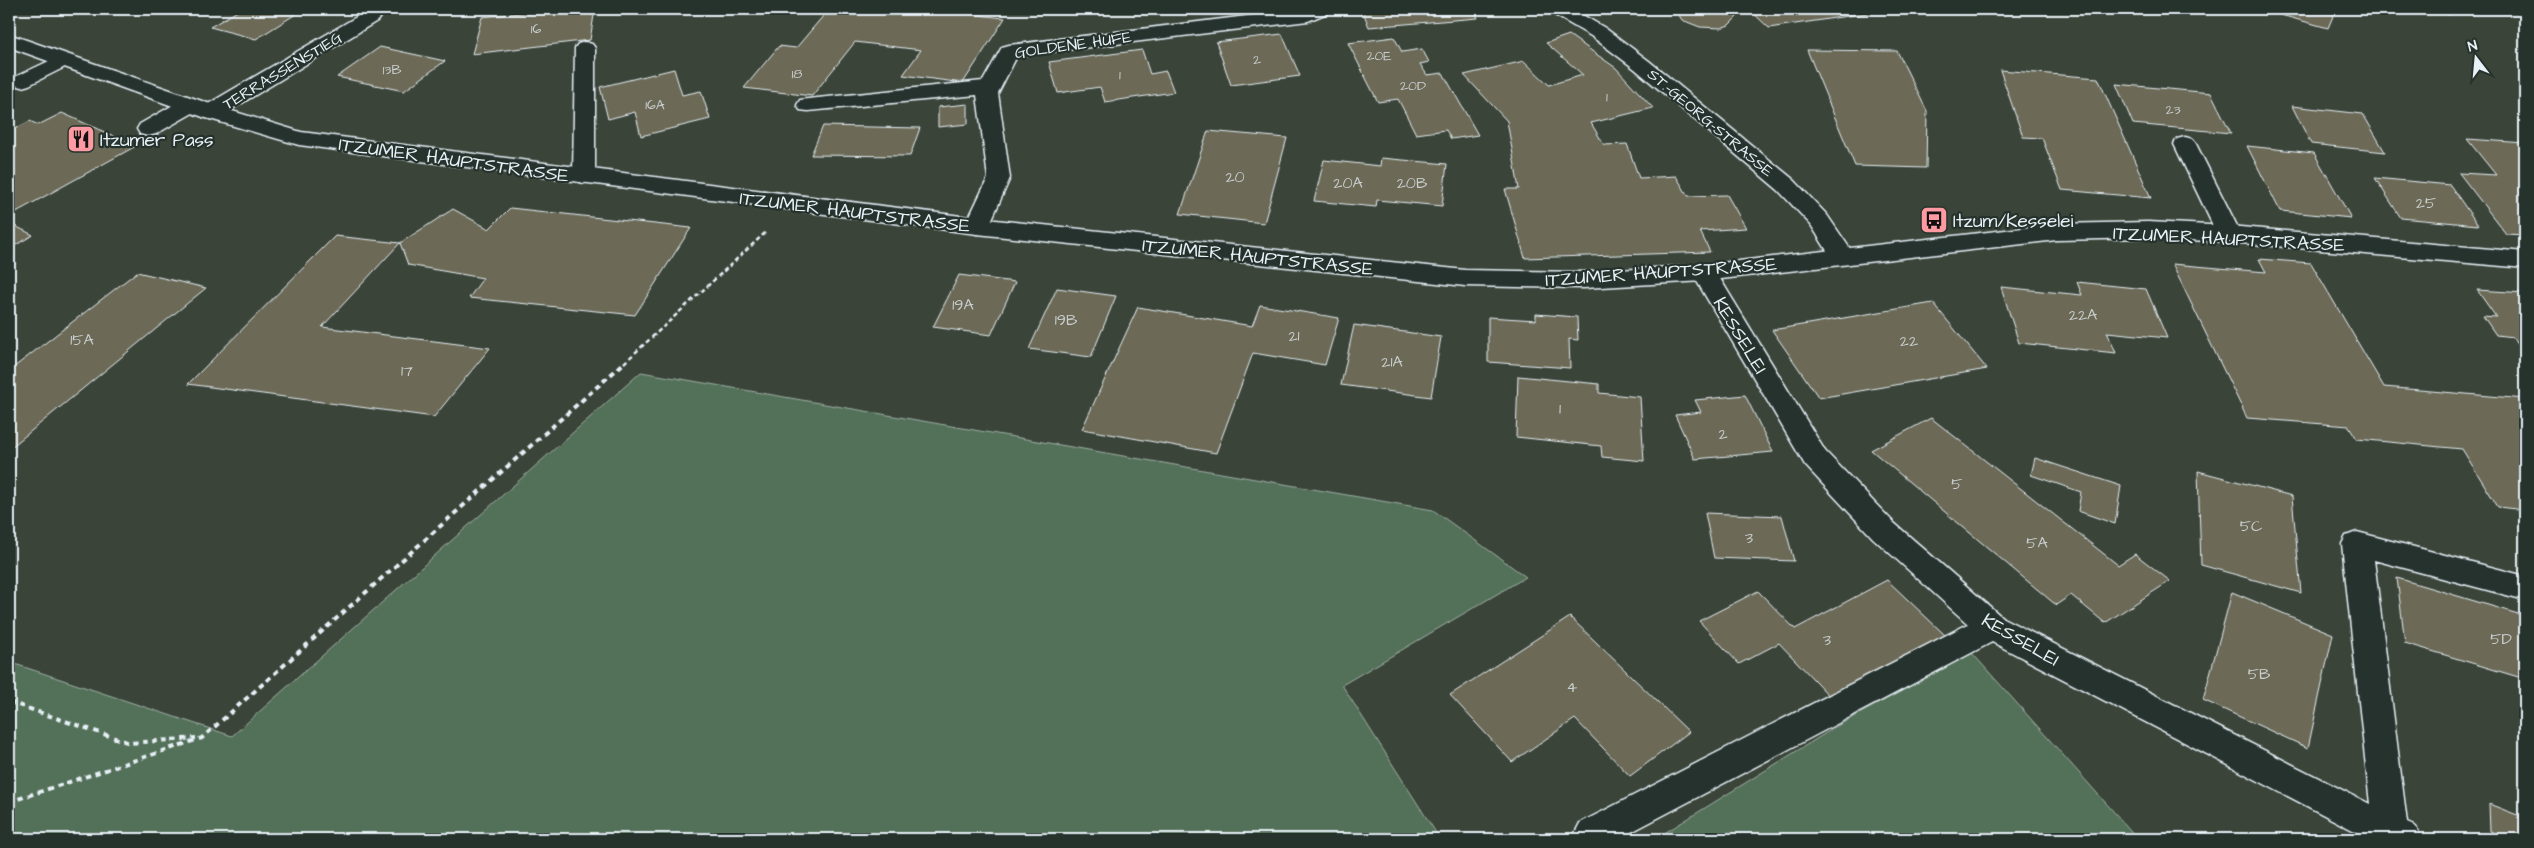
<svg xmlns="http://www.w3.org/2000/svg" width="2534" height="848" viewBox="0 0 2534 848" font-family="'Architects Daughter',sans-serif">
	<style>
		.green { fill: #537058; stroke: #9eb0a8 }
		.building { fill: #6c6a56; stroke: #e8f1f8 }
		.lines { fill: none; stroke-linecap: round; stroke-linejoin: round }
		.minor-casing { stroke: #e8f1f8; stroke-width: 3 }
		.major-casing { stroke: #e8f1f8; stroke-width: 3 }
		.path-far1 { stroke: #e8f1f8; stroke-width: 2.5; stroke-dasharray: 4.5 3; stroke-linecap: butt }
		.path { stroke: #e8f1f8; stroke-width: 4; stroke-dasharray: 5.5 4.5; stroke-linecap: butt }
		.minor { fill: #26332d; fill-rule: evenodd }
		.major { fill: #26332d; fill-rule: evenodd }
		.labels { text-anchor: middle; stroke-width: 4.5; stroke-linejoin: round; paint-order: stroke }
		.far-number-label { font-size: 14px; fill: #c9cfd0 }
		.far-street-label { font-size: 16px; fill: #e8f1f8; stroke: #26332d }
		.number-label { font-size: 16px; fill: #c9cfd0 }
		.poi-label { font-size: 19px; fill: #e8f1f8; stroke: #26332d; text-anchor: start }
		.street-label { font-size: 19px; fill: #e8f1f8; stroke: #26332d }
	</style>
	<rect width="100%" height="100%" fill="#3b4439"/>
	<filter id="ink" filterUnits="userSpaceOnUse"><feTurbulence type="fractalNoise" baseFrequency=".02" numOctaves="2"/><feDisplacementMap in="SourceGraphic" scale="10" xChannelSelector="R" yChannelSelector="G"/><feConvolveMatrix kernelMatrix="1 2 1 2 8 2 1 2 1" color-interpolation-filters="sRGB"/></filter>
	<g filter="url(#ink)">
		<path class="green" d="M641,372L1433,510L1526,577L1342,685L1440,839H9V662L232,736Z
			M1972,653L2138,839H1655L1837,726Z"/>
		<path class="building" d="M241,9H304L256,39L210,27Z
			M540,9H595L590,40L472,54L482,17L539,11Z
			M829,9H924L1005,18L963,83L903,75L921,50L855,42L812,96L744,88L779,46L796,48Z
			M1362,9H1474L1478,18L1369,27Z
			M1675,9H1734L1737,17L1729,25L1721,28L1700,27L1682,20Z
			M1749,9H1894L1769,28Z
			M2259,9H2336L2328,28Z
			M2431,9H2453L2450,15Z
			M1282,34L1300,76L1231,85L1216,42Z
			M1569,35L1616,68L1653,108L1591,123L1604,145L1627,144L1639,178L1676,176L1688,196L1727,195L1746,228L1700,231L1710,252L1525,258L1505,189H1519L1507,121L1464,75L1524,61L1549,85L1583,75L1546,43Z
			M1394,37L1402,52L1422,49L1429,62L1420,64L1427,75L1443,73L1478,135L1451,139L1446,130L1416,134L1398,99L1378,102L1348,43Z
			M380,47L445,61L404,91L337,77Z
			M1142,50L1150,74L1166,71L1174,92L1105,102L1100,87L1058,93L1049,62Z
			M1807,50L1897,51L1927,111L1926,168L1855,166Z
			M674,69L682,95L701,91L710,119L641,136L635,112L608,119L600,87Z
			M2000,70L2098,78L2151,198L2062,190L2042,138L2023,137Z
			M2116,84L2211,93L2231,133L2133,124Z
			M968,104V124L938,127V107Z
			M2292,106L2363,114L2385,152L2311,144Z
			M62,113L136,146L9,216V132L30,121L38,125Z
			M823,126L920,128L910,156L811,155Z
			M1208,131L1287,138L1264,223L1180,214Z
			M2467,139L2525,143V182H2523L2525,184V235L2506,234L2459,173L2496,175Z
			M2247,146L2314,153L2351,218L2280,211Z
			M1381,158L1447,164L1442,206L1377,200L1376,207L1314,201L1324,160L1380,166Z
			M2375,178L2450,185L2478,225L2401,218Z
			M510,208L691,228L635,315L469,298L483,278L408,265L400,243L453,209L489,229Z
			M9,223L33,235L9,249Z
			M335,236L400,243L322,327L490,348L434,417L188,384Z
			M2259,259L2311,263L2384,387L2525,399V510L2498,507L2462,449L2357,439L2349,426L2247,418L2172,264L2266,272Z
			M137,272L206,288L9,449V371Z
			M959,275L1015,282L991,335L933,327Z
			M2077,282L2146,289L2167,338L2107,332L2116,353L2019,343L2001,287L2082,295Z
			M1057,288L1116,296L1091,357L1029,349Z
			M2477,290L2525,293V355L2513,337L2496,335L2483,316L2496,317Z
			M1933,303L1987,369L1819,398L1772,330Z
			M1260,305L1339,318L1325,365L1253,353L1216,453L1082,429L1138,307L1252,326Z
			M1536,314L1577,317L1578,340L1569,339L1570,368L1488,362V317L1536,320Z
			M1354,325L1441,337L1431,397L1341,385Z
			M1518,376L1599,384V393L1640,397L1644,461L1602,457L1601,446L1516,437Z
			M1745,395L1773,452L1695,459L1675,415L1701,412L1695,400Z
			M1931,418L2118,565L2135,554L2170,581L2105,623L2071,595L2056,605L1871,450Z
			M2035,458L2121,486L2115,524L2078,511L2081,492L2031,475Z
			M2198,471L2292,496L2301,593L2201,565Z
			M1705,513L1782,516L1794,561L1714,558Z
			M2397,578L2525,616V679L2405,643Z
			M1887,580L1946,636L1832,699L1779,643L1739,664L1699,621L1758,591L1795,629Z
			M2232,592L2333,634L2308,748L2203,700Z
			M1570,617L1689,732L1630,776L1575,719L1512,762L1450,695Z
			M2489,804L2525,818V839H2512L2490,831Z"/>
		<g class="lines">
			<g class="minor-casing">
				<path id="minor" d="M353,9H374L380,17L377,21L219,117L211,119L203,117L200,112L203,107L358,16Z
					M1305,9H1330L1327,13L1308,21L1017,56L998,93L1010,178L989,226L985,231L977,234L969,231L965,226L988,178L977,95L808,111L800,110L797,105L800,100L808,99L983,81L1002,47L1009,45Z
					M1548,9H1572L1605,28L1649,61L1794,180L1827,215L1855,256L1852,262L1843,264L1834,262L1811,225L1778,190L1635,69L1591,36L1551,13Z
					M585,42L592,44L595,48V176L592,181L584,183L576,181L573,176L575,48L578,44Z
					M64,54L71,56L74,60L71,64L29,85L22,87L15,85L11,81L15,77Z
					M190,99L198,100L201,105L198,110L156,134L148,136L140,134L137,129L140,124L182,100Z
					M2185,137L2193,139L2196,144L2241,234L2237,239L2229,242L2221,239L2217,234L2174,144L2177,139Z
					M1704,265L1713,267L1825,451L1893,522L2003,618L2370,804L2342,544L2346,536L2357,532L2525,576V600L2374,560L2407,823L2416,827L2421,839H2370L1992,642L1618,839H1576L1574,835L1580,823L1968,624L1873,538L1805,465L1692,273L1695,267Z"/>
			</g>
			<g class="major-casing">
				<path id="major" d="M9,34L219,107L301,132L977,218L1465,270L1584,272L1704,265L2057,224L2148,222L2229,226L2525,252V268L2229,242L2148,238L2057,240L1704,281L1584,288L1465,286L977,234L299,145L203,117L9,47Z"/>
			</g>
			<path class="path-far1" d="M624,363L765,233"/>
			<path class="path" d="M9,702L130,743L196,738
				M9,802L202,738L625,362"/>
			<use href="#minor" class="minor"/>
			<use href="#major" class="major"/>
		</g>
	</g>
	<defs>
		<g id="restaurant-square" transform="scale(1.4375)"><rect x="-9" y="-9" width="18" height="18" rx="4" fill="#ff9aa2" stroke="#26332d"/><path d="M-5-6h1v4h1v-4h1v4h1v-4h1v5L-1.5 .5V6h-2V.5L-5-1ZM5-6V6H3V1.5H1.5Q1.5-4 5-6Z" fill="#111"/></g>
		<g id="bus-square" transform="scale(1.4375)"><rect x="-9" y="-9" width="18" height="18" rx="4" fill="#ff9aa2" stroke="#26332d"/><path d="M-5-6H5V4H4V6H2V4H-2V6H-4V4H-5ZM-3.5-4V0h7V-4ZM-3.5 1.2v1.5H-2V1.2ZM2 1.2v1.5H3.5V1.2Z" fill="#111"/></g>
	</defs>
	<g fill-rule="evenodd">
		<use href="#restaurant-square" x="81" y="139"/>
		<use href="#bus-square" x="1934" y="220"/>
	</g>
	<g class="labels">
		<g class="far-number-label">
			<text x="536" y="33">16</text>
			<text x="1379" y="60">20E</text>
			<text x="1257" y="64">2</text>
			<text x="392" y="74">13B</text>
			<text x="797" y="78">18</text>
			<text x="1120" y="79">1</text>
			<text x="1413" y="90">20D</text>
			<text x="1607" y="101">1</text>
			<text x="655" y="109">16A</text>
			<text x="2173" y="114">23</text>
		</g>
		<g class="far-street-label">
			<text transform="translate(1073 44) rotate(-8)" y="6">GOLDENE HUFE</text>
			<text transform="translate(282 70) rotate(-31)" y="6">TERRASSENSTIEG</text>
			<text transform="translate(1711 122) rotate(40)" y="6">ST.-GEORG-STRASSE</text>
		</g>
		<g class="number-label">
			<text x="1235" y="182">20</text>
			<text x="1348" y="188">20A</text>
			<text x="1412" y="188">20B</text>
			<text x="2426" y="208">25</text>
			<text x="963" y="310">19A</text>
			<text x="2083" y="320">22A</text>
			<text x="1066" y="325">19B</text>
			<text x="1294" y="341">21</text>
			<text x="82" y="345">15A</text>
			<text x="1909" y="346">22</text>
			<text x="1392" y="367">21A</text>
			<text x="407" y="376">17</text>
			<text x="1560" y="414">1</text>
			<text x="1723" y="439">2</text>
			<text x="1957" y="489">5</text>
			<text x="2251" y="531">5C</text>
			<text x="1749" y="543">3</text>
			<text x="2037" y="548">5A</text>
			<text x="2501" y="644">5D</text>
			<text x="1827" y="645">3</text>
			<text x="2259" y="679">5B</text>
			<text x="1572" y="692">4</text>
		</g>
		<g class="poi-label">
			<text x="100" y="146">Itzumer Pass</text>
			<text x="1953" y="227">Itzum/Kesselei</text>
		</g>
		<g class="street-label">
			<text transform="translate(454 159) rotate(8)" y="7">ITZUMER HAUPTSTRASSE</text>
			<text transform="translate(855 211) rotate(7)" y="7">ITZUMER HAUPTSTRASSE</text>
			<text transform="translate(2229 238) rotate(3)" y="7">ITZUMER HAUPTSTRASSE</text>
			<text transform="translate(1258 256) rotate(6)" y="7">ITZUMER HAUPTSTRASSE</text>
			<text transform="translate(1661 271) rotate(-4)" y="7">ITZUMER HAUPTSTRASSE</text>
			<text transform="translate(1741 335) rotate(59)" y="7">KESSELEI</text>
			<text transform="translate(2021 639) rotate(30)" y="7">KESSELEI</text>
		</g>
	</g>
	<rect width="2534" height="848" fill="none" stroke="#26332d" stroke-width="30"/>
	<rect x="15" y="15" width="2504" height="818" fill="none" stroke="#e8f1f8" stroke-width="2" filter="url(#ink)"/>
	<g transform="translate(2476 58) rotate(344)" stroke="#26332d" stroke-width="4" paint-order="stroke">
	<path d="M0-4L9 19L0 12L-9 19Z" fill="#e8f1f8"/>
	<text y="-8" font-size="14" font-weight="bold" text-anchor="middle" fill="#e8f1f8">N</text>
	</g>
</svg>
